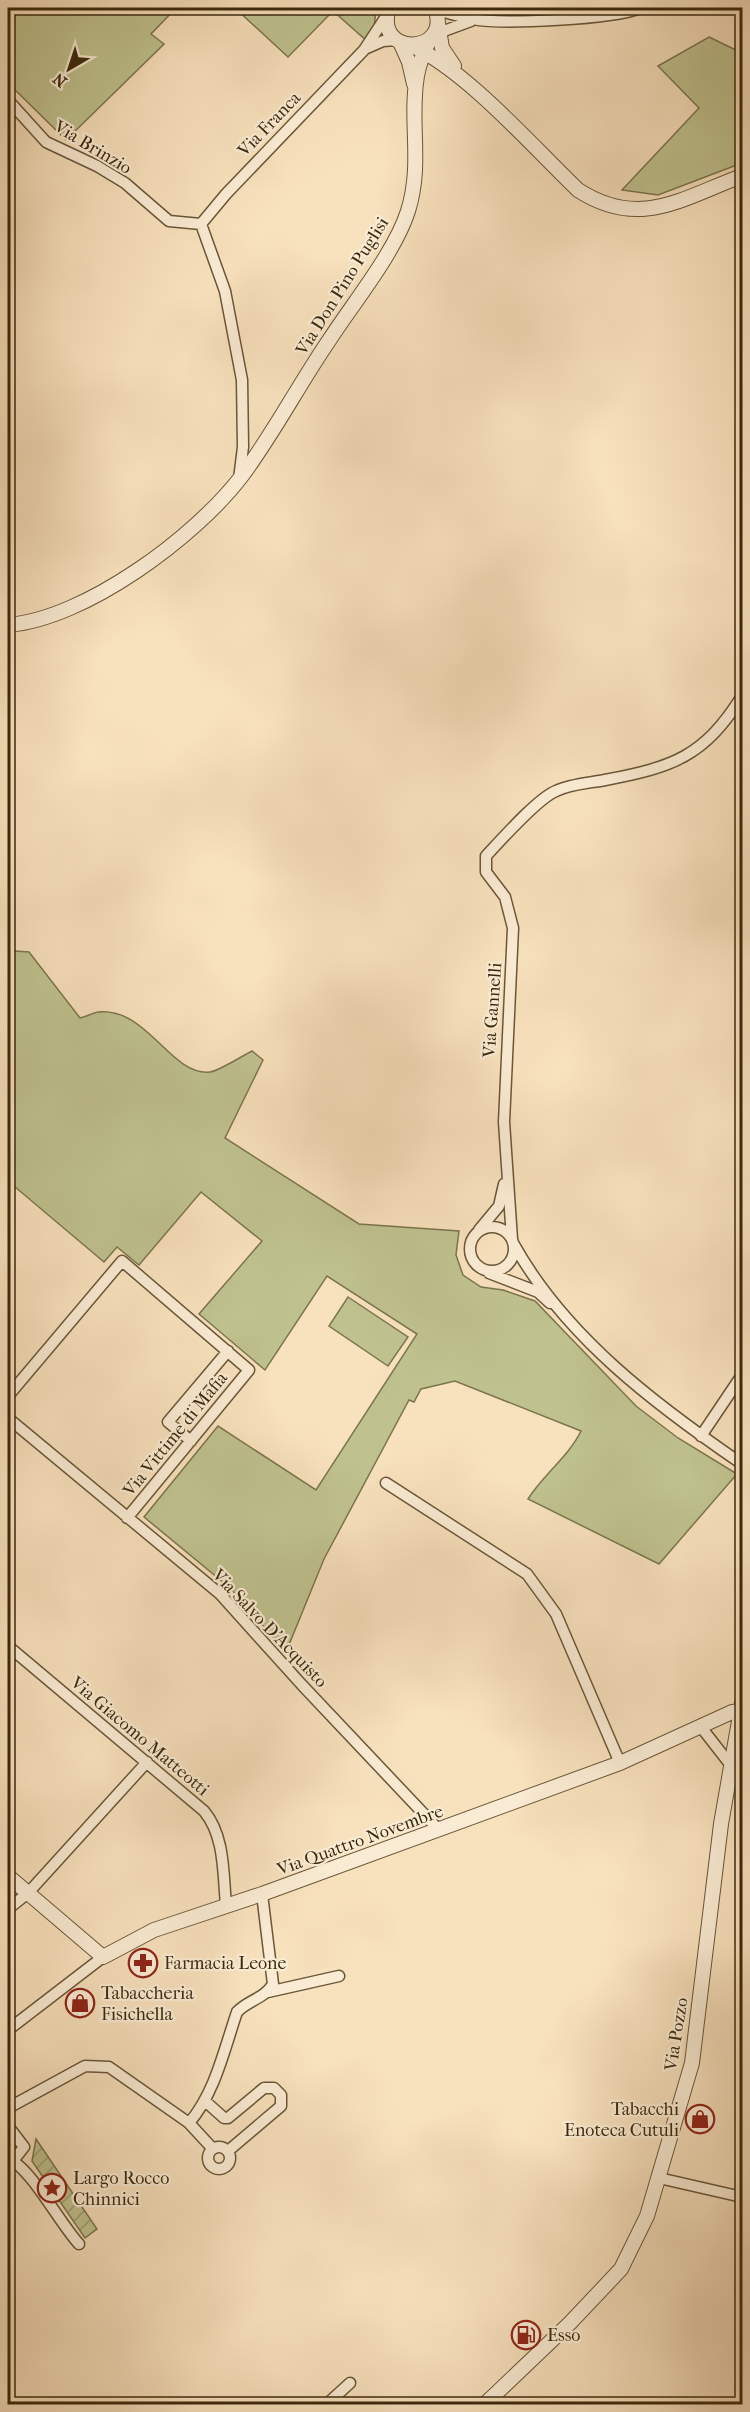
<svg xmlns="http://www.w3.org/2000/svg" width="750" height="2412" viewBox="0 0 750 2412" font-family="'IM FELL French Canon',serif">
	<style>
		.green { fill: #bfc28f; stroke: #7c754e; stroke-width: 1.5 }
		.garden { fill: url(#garden-furrows); stroke: #7c754e; stroke-width: 1.5 }
		.lines { fill: none; stroke-linecap: round; stroke-linejoin: round }
		.minor-casing { stroke: #6a5638; stroke-width: 13 }
		.tertiary-casing { stroke: #6a5638; stroke-width: 16 }
		.minor { stroke: #faecd4; stroke-width: 10 }
		.tertiary { stroke: #faecd4; stroke-width: 14 }
		.labels { text-anchor: middle; stroke-width: 4.5; stroke-linejoin: round; paint-order: stroke }
		.street-label { font-size: 18px; fill: #3a280c; stroke: #faecd4 }
		.poi-label { font-size: 18px; fill: #3a280c; stroke: #faecd4; text-anchor: start }
	</style>
	<defs>
		<pattern id="garden-furrows" width="10" height="10" patternUnits="userSpaceOnUse" patternTransform="scale(1.5)"><rect width="10" height="10" fill="#bfc28f"/><path d="M-1 1l2-2M0 10L10 0M9 11l2-2" fill="none" stroke="#9c9e73"/></pattern>
	</defs>
	<rect width="100%" height="100%" fill="#f8e1bd"/>
	<filter id="stains"><feTurbulence type="fractalNoise" baseFrequency=".00333" numOctaves="4"/><feColorMatrix values="0 0 0 0 .2 0 0 0 0 .09 0 0 0 0 .02 0 0 0 .5 -.17"/></filter>
	<radialGradient id="worn" r=".72"><stop offset=".6" stop-color="#630" stop-opacity="0"/><stop offset="1" stop-color="#630" stop-opacity=".3"/></radialGradient>
	<path class="green" d="M8,8H176L151,34L164,44L66,140L8,83Z
		M235,8H376L374,30L367,41L333,11L288,57Z
		M448,8H598C569,10 467,26 448,8Z
		M709,37L742,53V165L734,166L658,195L622,190L699,108L658,66Z
		M15,951L29,952L80,1018C86,1017 92,1013 98,1012C148,1007 170,1076 210,1072C219,1071 242,1056 252,1051L263,1060L225,1138L359,1224L459,1231L456,1255L463,1275L481,1287L503,1290L535,1301L636,1406L678,1438L737,1474L659,1564L528,1499C543,1475 569,1456 581,1431L455,1381L421,1389L414,1402L409,1400L324,1559L286,1652L230,1588L144,1517L218,1426L316,1490L417,1334L327,1276L265,1370L199,1314L262,1241L201,1192L139,1265L117,1247L104,1262L8,1181V956Z
		M348,1297L408,1337L388,1366L329,1326Z"/>
	<path class="garden" d="M36,2139L97,2229L85,2238L32,2161Z"/>
	<g class="lines">
		<g class="minor-casing">
			<path id="minor" d="M437,10C448,13 460,17 473,19C501,25 615,19 640,8
				M433,35L471,21
				M367,48L383,41L397,40
				M8,100L46,142L97,166L125,183L169,221L201,224
				M201,224L226,194L364,50L387,15
				M201,224L225,291L242,380L243,447L239,479
				M470 1249a22 22 0 1 1 44 0a22 22 0 1 1-44 0Z
				M479,1230L499,1206L504,1184
				M512,1239L504,1122L513,928L505,897L486,872V856C500,841 538,798 556,791C570,784 589,783 605,780C673,767 704,757 742,696
				M513,1243C565,1337 656,1405 742,1464
				M489,1273L538,1292L550,1303
				M8,1396L122,1261L249,1370L127,1518
				M8,1418L220,1594L302,1685L439,1830
				M701,1436L742,1375
				M191,1441L168,1422L228,1351
				M386,1483L527,1574L556,1614L620,1763
				M8,1646L204,1811C225,1836 223,1874 226,1905
				M701,1727L733,1768
				M8,1909L28,1893L147,1762
				M268,1992L339,1976
				M8,2030L103,1957
				M205,2101L224,2118H228L264,2088H274L281,2095V2106L228,2151
				M8,2108L85,2066L109,2067L189,2123C215,2093 224,2050 237,2012C248,2000 264,1999 273,1984L262,1894
				M189,2123L213,2149
				M8,2126L24,2147L13,2161
				M208 2158a11 11 0 1 1 22 0a11 11 0 1 1-22 0Z
				M8,2159C30,2166 60,2224 79,2244
				M659,2178L742,2197
				M327,2404L350,2383"/>
		</g>
		<g class="tertiary-casing">
			<path id="tertiary" d="M389,8C373,58 453,55 435,8
				M438,23L442,48L454,66
				M400,42L409,62L414,84
				M411,45C469,73 530,144 578,190C640,230 682,198 742,176
				M8,625C85,619 195,537 241,477C274,433 299,384 330,339C354,302 395,252 408,211C423,163 409,122 417,76C419,63 425,49 431,37
				M8,1876L103,1957L154,1930L262,1894L620,1763L732,1712L741,1711
				M485,2404L570,2323L621,2269L647,2216L692,2063L721,1824L742,1704"/>
		</g>
		<use href="#minor" class="minor"/>
		<use href="#tertiary" class="tertiary"/>
	</g>
	<defs>
		<g id="pharmacy-ring" transform="scale(1.5)"><circle r="9.5" fill="#faecd4" stroke="#8f2418" stroke-width="1.5"/><path d="M-2-6h4v4h4v4h-4v4h-4v-4h-4v-4h4Z" fill="#8f2418"/></g>
		<g id="shop-ring" transform="scale(1.5)"><circle r="9.5" fill="#faecd4" stroke="#8f2418" stroke-width="1.5"/><path d="M-5-2.5h2.3a2.7 3.5 0 0 1 5.4 0H5L5.5 6h-11ZM-1.5-2.5h3a1.5 2.3 0 0 0-3 0Z" fill="#8f2418"/></g>
		<g id="sight-ring" transform="scale(1.5)"><circle r="9.5" fill="#faecd4" stroke="#8f2418" stroke-width="1.5"/><path d="M0-6L1.8-2.2L6-1.7L2.9 1.2L3.7 5.4L0 3.3L-3.7 5.4L-2.9 1.2L-6-1.7L-1.8-2.2Z" fill="#8f2418"/></g>
		<g id="fuel-ring" transform="scale(1.5)"><circle r="9.5" fill="#faecd4" stroke="#8f2418" stroke-width="1.5"/><path d="M-5.5-6h7V0h2V4h1.3V-2.5L3-4.5l.8-.8L6-3V5H2.5V1h-1V6h-7ZM-4.2-4.7v3.2H.2V-4.7Z" fill="#8f2418"/></g>
	</defs>
	<g fill-rule="evenodd">
		<use href="#pharmacy-ring" x="143" y="1963"/>
		<use href="#shop-ring" x="80" y="2003"/>
		<use href="#shop-ring" x="700" y="2119"/>
		<use href="#sight-ring" x="52" y="2188"/>
		<use href="#fuel-ring" x="526" y="2335"/>
	</g>
	<g class="labels">
		<g class="street-label">
			<text transform="translate(269 124) rotate(-46)" y="6">Via Franca</text>
			<text transform="translate(93 147) rotate(31)" y="6">Via Brinzio</text>
			<text transform="translate(342 286) rotate(-58)" y="6">Via Don Pino Puglisi</text>
			<text transform="translate(492 1010) rotate(-86)" y="6">Via Gannelli</text>
			<text transform="translate(175 1434) rotate(-51)" y="6">Via Vittime di Mafia</text>
			<text transform="translate(270 1628) rotate(46)" y="6">Via Salvo D'Acquisto</text>
			<text transform="translate(140 1736) rotate(40)" y="6">Via Giacomo Matteotti</text>
			<text transform="translate(360 1840) rotate(-20)" y="6">Via Quattro Novembre</text>
			<text transform="translate(676 2034) rotate(-81)" y="6">Via Pozzo</text>
		</g>
		<g class="poi-label">
			<text x="164" y="1969">Farmacia Leone</text>
			<text x="101" y="1999">Tabaccheria<tspan x="101" dy="21">Fisichella</tspan></text>
			<text x="679" y="2115" text-anchor="end">Tabacchi<tspan x="679" dy="21">Enoteca Cutuli</tspan></text>
			<text x="73" y="2184">Largo Rocco<tspan x="73" dy="21">Chinnici</tspan></text>
			<text x="547" y="2341">Esso</text>
		</g>
	</g>
	<rect width="750" height="2412" fill="none" stroke="#f8e1bd" stroke-width="30"/>
	<rect x="9" y="9" width="732" height="2394" fill="none" stroke="#3a280c" stroke-width="3"/>
	<rect x="15" y="15" width="720" height="2382" fill="none" stroke="#3a280c" stroke-width="1.5"/>
	<g transform="translate(69 69) rotate(219)" stroke="#faecd4" stroke-width="4.5" paint-order="stroke">
	<path d="M0-4.5L10 22L0 15L-10 22Z" fill="#3a280c"/>
	<text y="-9" font-size="16" font-weight="bold" text-anchor="middle" fill="#3a280c">N</text>
	</g>
	<rect width="100%" height="100%" filter="url(#stains)"/>
	<rect width="100%" height="100%" fill="url(#worn)"/>
</svg>
